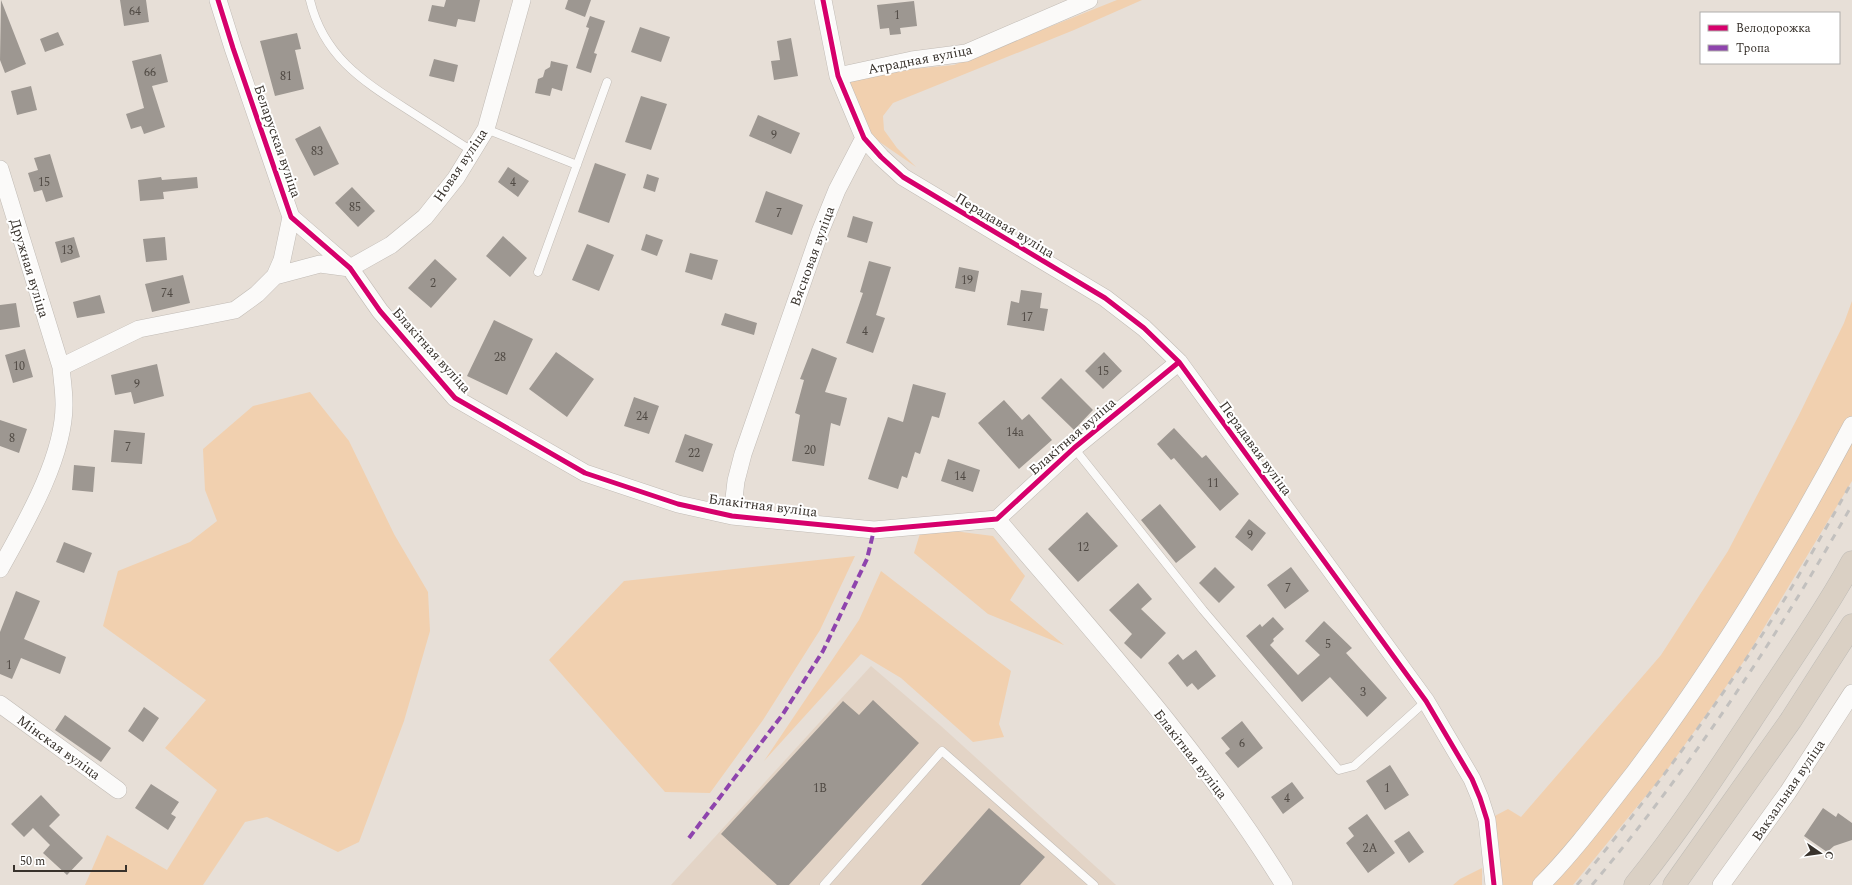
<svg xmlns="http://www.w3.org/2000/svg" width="1852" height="885" viewBox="0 0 1852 885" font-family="Spectral,serif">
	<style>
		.built { fill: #e3d4c6 }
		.green { fill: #f1d0af }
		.building { fill: #9d9791 }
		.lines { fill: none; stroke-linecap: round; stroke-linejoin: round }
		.lane-casing { stroke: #c1bbb5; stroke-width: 9 }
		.street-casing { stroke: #c1bbb5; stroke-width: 18 }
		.highway-casing { stroke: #bfbcb7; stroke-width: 23 }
		.lane { stroke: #fbfaf9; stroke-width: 8 }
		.street { stroke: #fbfaf9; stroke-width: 17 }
		.highway { stroke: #dad0c4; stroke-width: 22 }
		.rail { stroke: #c2c0be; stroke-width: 3; stroke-dasharray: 7 7; stroke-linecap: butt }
		.quiet { stroke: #8e44ad; stroke-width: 4; stroke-dasharray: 8 4; stroke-linecap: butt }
		.cycleway-casing { stroke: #fff; stroke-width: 8 }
		.cycleway { stroke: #d6006c; stroke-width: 5 }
		.labels { text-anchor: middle; stroke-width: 4; stroke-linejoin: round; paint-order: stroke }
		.number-label { font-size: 12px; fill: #514b45 }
		.street-label { font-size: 14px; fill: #38322c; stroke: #fff }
	</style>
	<rect width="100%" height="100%" fill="#e7dfd7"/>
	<path class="built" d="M871,666L941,726L1116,885H671Z"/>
	<path class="green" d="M1117,0H1142L1074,30L893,103L883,116L884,130L897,148L916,167L871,136L850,90V83L861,74L954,65Z
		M1852,301V481L1744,661L1667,770L1573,885H1494L1487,820L1508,809L1521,817L1661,655L1728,551L1799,415L1844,323Z
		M310,392L349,441L394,534L428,592L430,631L404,721L359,842L338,852L267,817L245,822L203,885H85L107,835L167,870L217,790L165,748L206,700L103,626L118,571L190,542L217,521L205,490L203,449L253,406Z
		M922,527L993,536L1025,576L1010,600L1064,645L988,614L914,553Z
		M855,556L820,630L763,720L710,793L665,792L549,660L624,581Z
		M881,571L1011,671L999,724L1004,737L973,742L901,678L861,654L764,761L859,620Z
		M1482,868V885H1453L1460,879Z"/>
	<path class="building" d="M1,0L26,64L5,73L0,60Z
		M120,0H146L149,22L124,26Z
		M446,0H480L475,22L458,19L456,27L428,21L432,5L444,7Z
		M568,0H591L585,17L565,9Z
		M914,1L917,26L900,28L901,34L890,35L889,28L880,29L877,5Z
		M590,16L605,21L594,53L597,54L591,73L576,68L589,28L586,27Z
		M640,27L670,37L661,62L631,52Z
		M58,32L64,45L45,52L40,39Z
		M297,33L301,49L295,50L304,89L275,96L260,41Z
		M791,38L798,76L774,80L771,61L780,60L777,41Z
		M161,54L168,82L152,86L165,127L144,134L141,126L131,129L126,114L144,108L132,61Z
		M434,59L458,65L454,82L429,76Z
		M551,61L568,65L562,91L552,88L550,96L535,93L538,79L543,77L545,70L550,67Z
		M31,86L37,110L17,115L11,91Z
		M641,96L667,104L651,150L625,142Z
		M758,115L800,133L791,154L749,136Z
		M320,126L339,164L314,176L295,139Z
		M50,154L63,197L46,202L42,190L34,192L28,173L38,170L34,158Z
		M595,163L626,174L609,223L578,212Z
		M508,167L529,181L518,197L498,182Z
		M647,174L659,178L655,192L643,188Z
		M161,177L162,180L197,177L198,188L163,192L164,199L140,201L138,180Z
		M352,187L375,211L358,227L335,203Z
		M766,191L803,205L792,235L755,222Z
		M853,216L873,222L867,243L847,237Z
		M646,234L663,240L657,256L641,250Z
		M503,236L527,258L510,277L486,256Z
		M74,237L80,257L61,263L55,242Z
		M165,237L167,260L146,262L143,239Z
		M587,244L614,255L599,291L572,280Z
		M690,253L718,260L712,280L685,272Z
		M435,259L457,279L431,308L408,288Z
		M869,261L891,267L876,315L885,318L873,353L846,343L863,293L860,292Z
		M959,267L979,271L975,292L955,288Z
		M183,275L190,303L152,312L145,284Z
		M1021,290L1042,293L1040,308L1048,309L1044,331L1007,325L1011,301L1019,303Z
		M100,295L105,313L77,318L73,302Z
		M16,303L20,327L0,330V305Z
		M725,313L757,323L754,335L721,325Z
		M494,320L533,339L507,395L467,376Z
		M812,348L837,358L825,392L847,398L840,426L831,423L824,466L792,461L800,415L795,413L804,380L800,379Z
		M25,349L33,377L13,383L5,355Z
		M556,352L594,379L567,417L529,389Z
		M1104,352L1122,371L1103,389L1085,371Z
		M157,364L164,396L134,404L131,392L115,395L111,375Z
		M1061,378L1093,410L1074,430L1041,398Z
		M913,384L946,393L939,418L932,416L920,454L915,452L907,478L902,476L898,489L868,479L888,417L903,422Z
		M634,397L659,406L649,434L624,426Z
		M1004,400L1022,420L1029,414L1052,440L1019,469L978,423Z
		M0,420L27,429L19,453L0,446Z
		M1174,428L1202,458L1206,455L1239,494L1220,511L1174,458L1171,460L1157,444Z
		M114,430L145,433L142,464L111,462Z
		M685,434L713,444L703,472L675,462Z
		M948,459L980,470L973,492L941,481Z
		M74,465L95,467L93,492L72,490Z
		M1160,504L1196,547L1176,563L1141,520Z
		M1087,512L1118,546L1078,582L1048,549Z
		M1249,519L1266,533L1252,551L1235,537Z
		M64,542L92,553L84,573L56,562Z
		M1215,567L1235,587L1219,603L1199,583Z
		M1291,567L1309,591L1285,609L1267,585Z
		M1138,583L1152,599L1141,609L1166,633L1141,659L1124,643L1132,634L1109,610Z
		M16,591L40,601L24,639L66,657L60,674L21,658L12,679L0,674V632Z
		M1273,617L1284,629L1273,639L1274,641L1270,645L1298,675L1320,655L1305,641L1324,621L1352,648L1346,653L1387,698L1367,717L1330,677L1302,702L1246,636L1260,624L1262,627Z
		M1196,650L1216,676L1198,690L1192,683L1187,687L1168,663L1178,654L1183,660Z
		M873,700L919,743L789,885H777L721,834L843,701L859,715Z
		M144,707L159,718L143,742L128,731Z
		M65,715L111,748L101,762L55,730Z
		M1242,721L1263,748L1238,768L1225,753L1230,749L1221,738Z
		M1390,765L1409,795L1385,810L1366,781Z
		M1292,782L1304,798L1283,814L1271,797Z
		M151,784L179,802L171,814L176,817L168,830L135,808Z
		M41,795L60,815L49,826L83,858L67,875L43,853L50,845L33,828L24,837L11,824Z
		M989,808L1045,857L1020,885H921Z
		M1823,808L1836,817L1838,813L1852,823V840L1834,846L1827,852L1804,836Z
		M1367,814L1395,853L1368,873L1346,843L1354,836L1348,828Z
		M1409,831L1424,852L1409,863L1394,841Z"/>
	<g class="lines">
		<g class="lane-casing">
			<path id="lane" d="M310,0C323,55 361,80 405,108C428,123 450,137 472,151
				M486,129L577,165
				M538,272L607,82
				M1074,448L1203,610L1339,770L1354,766L1426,701
				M824,885L942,751L1094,885"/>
		</g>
		<g class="street-casing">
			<path id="street" d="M218,0L233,48L291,217L350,268L380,311L455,398L585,473L678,504L732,516L874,530L997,519L1074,448L1179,362
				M823,0L838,76L864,138L881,157L903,177L1105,298L1144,328L1179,362L1426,701L1472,779L1480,798L1487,820L1494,885
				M838,76L912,60L966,53L1089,0
				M0,169L61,367
				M350,268L391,245L425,217L456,178L486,129L522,0
				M275,276L320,264L350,268
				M732,516L736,481L743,454L820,232L837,190L864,138
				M997,519C1097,637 1203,753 1284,885
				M0,569C25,524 65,456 64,403C64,391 62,379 61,367L139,329L235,310L257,294L275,276L282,260L291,217
				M0,704L118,790
				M1541,885C1575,851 1604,811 1634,773C1716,664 1788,546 1852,425
				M1721,885L1788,792L1852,693"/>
		</g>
		<g class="highway-casing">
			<path id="highway" d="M1635,885C1682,827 1723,763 1764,701C1794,655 1826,610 1852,562
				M1674,885L1791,720L1852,625"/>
		</g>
		<use href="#lane" class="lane"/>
		<use href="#street" class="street"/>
		<use href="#highway" class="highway"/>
		<path class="rail" d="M1577,885C1643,805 1705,722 1762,635C1794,586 1823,533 1852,482
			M1592,885C1691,767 1776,639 1852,505"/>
		<path class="quiet" d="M689,838L783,714L823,651L867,559L874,530"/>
		<g class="cycleway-casing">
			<path id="cycleway" d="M218,0L233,48L291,217L350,268L380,311L455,398L585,473L678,504L732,516L874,530L997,519L1074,448L1179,362
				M823,0L838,76L864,138L881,157L903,177L1105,298L1144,328L1179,362L1426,701L1472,779L1480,798L1487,820L1494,885"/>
		</g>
		<use href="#cycleway" class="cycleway"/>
	</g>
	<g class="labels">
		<g class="number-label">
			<text x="135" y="15">64</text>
			<text x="897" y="19">1</text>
			<text x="150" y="76">66</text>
			<text x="286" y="80">81</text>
			<text x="774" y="139">9</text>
			<text x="317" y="155">83</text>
			<text x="44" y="186">15</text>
			<text x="513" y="186">4</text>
			<text x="355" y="211">85</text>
			<text x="779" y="217">7</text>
			<text x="67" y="254">13</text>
			<text x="967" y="284">19</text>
			<text x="433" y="287">2</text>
			<text x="167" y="297">74</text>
			<text x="1027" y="321">17</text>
			<text x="865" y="335">4</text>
			<text x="500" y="361">28</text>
			<text x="19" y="370">10</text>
			<text x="1103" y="375">15</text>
			<text x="137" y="388">9</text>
			<text x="642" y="420">24</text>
			<text x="1015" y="436">14а</text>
			<text x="12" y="442">8</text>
			<text x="128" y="451">7</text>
			<text x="810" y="454">20</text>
			<text x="694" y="457">22</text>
			<text x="960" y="480">14</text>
			<text x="1213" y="487">11</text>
			<text x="1250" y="539">9</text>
			<text x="1083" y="551">12</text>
			<text x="1288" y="592">7</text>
			<text x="1328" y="648">5</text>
			<text x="9" y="669">1</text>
			<text x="1363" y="696">3</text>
			<text x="1242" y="747">6</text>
			<text x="820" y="792">1В</text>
			<text x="1387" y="792">1</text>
			<text x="1287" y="802">4</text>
			<text x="1370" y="852">2А</text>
		</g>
		<g class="street-label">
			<text transform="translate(920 59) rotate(-11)" y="5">Атрадная вуліца</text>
			<text transform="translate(278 141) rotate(71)" y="5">Беларуская вуліца</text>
			<text transform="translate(460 165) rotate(-56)" y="5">Новая вуліца</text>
			<text transform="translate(1005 225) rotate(31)" y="5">Перадавая вуліца</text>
			<text transform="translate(812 256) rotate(-70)" y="5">Вясновая вуліца</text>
			<text transform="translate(30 268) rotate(73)" y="5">Дружная вуліца</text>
			<text transform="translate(432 350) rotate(48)" y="5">Блакітная вуліца</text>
			<text transform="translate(1072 436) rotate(-41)" y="5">Блакітная вуліца</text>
			<text transform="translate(1256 448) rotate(54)" y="5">Перадавая вуліца</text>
			<text transform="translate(763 505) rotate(7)" y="5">Блакітная вуліца</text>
			<text transform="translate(59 747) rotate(36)" y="5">Мінская вуліца</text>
			<text transform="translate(1191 754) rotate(52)" y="5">Блакітная вуліца</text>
			<text transform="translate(1788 790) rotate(-56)" y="5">Вакзальная вуліца</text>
		</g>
	</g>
	<rect x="1700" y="12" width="140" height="52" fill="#ffffff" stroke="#afadab"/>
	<rect x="1708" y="25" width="20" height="6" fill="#d6006c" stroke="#afadab"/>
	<text x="1736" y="32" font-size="12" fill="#38322c">Велодорожка</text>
	<rect x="1708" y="45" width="20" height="6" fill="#8e44ad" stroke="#afadab"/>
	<text x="1736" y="52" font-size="12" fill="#38322c">Тропа</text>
	<g transform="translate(1820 853) rotate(103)" stroke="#ffffff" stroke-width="3" paint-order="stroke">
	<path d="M0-3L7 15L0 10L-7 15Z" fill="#38322c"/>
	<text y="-6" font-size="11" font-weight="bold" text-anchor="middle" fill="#38322c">С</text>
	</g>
	<path d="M14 865v6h112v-6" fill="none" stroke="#38322c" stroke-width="2"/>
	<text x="20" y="865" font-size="12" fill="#38322c" stroke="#ffffff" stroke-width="3" paint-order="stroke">50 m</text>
</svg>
